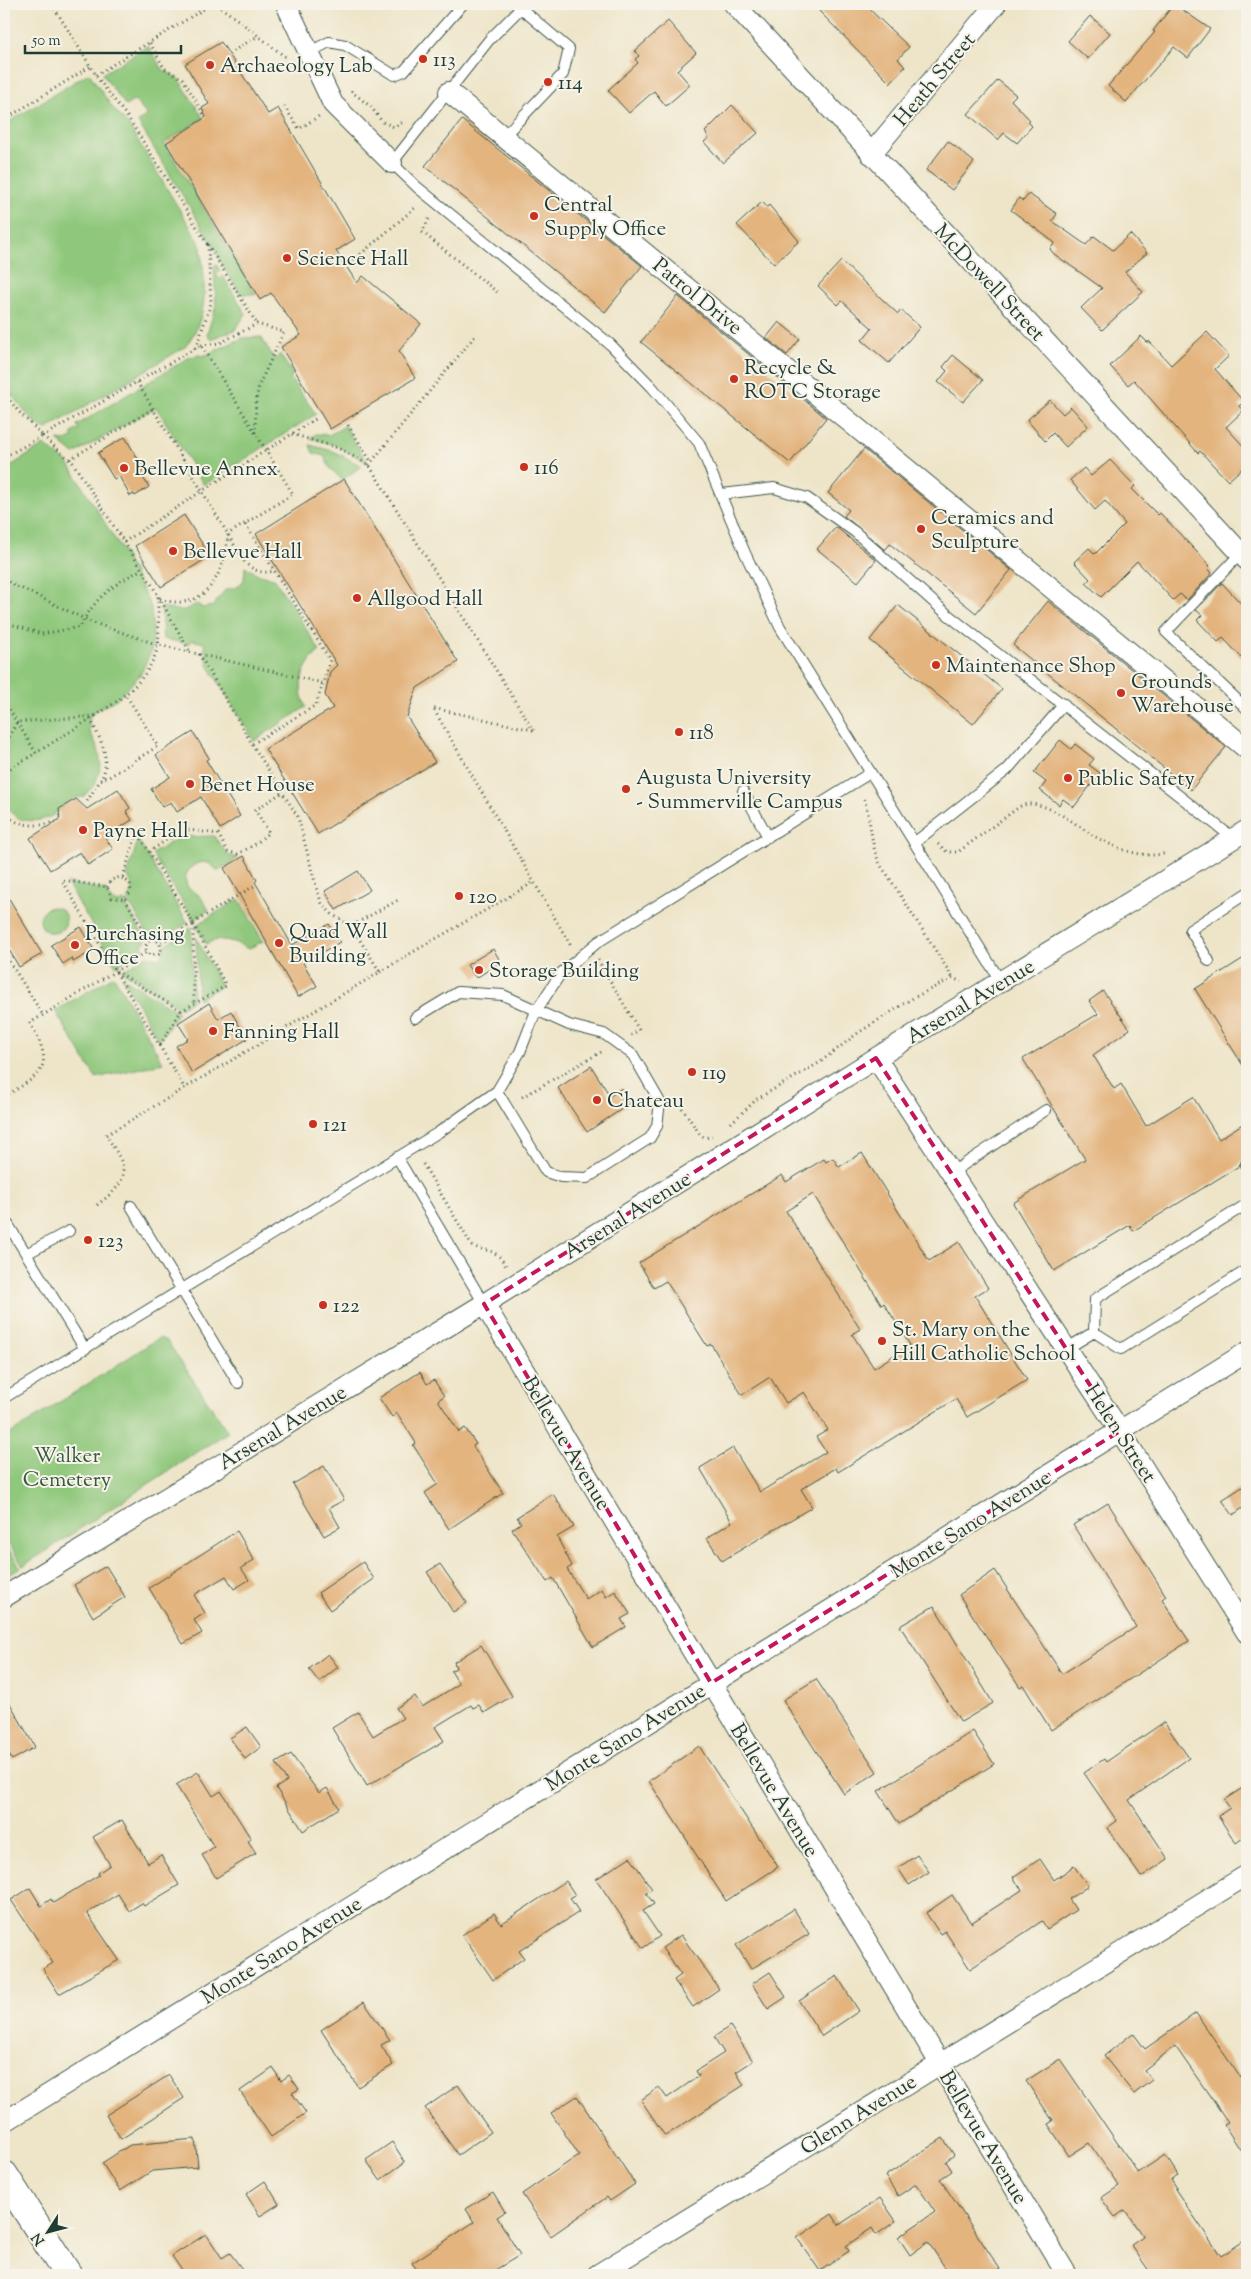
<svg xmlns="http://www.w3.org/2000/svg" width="1251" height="2279" viewBox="0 0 1251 2279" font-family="'Sorts Mill Goudy',serif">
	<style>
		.green { fill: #8fc87c; stroke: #578258 }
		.building { fill: #e3b47e; fill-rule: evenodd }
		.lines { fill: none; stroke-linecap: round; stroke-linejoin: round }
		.service-casing { stroke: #3e564a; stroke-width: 12 }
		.minor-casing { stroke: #3e564a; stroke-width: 22 }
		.secondary-casing { stroke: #3e564a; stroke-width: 30 }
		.path { stroke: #3e564a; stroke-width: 3; stroke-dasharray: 1 4; stroke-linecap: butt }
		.service { stroke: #fff; stroke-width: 10 }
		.minor { stroke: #fff; stroke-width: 20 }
		.secondary { stroke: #fff; stroke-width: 28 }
		.marked { fill: none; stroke: #c2185b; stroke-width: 4; stroke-dasharray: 10 6; stroke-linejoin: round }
		.poi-dot { fill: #c8321e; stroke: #f7f3e8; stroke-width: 2 }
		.labels { text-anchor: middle; stroke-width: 4; stroke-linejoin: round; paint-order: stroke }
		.poi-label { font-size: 21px; fill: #1f3d34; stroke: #f7f3e8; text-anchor: start }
		.street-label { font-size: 21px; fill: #1f3d34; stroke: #f7f3e8 }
		.park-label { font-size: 21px; fill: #355942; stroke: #f7f3e8 }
	</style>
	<rect width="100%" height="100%" fill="#f7f3e8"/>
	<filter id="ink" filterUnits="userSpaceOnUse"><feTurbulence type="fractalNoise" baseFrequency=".02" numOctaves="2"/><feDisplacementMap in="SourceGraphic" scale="10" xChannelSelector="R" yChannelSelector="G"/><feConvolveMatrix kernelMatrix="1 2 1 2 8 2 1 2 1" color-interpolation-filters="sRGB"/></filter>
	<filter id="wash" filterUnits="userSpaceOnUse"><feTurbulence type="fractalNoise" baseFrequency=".0096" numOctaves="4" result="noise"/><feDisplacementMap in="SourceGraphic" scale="20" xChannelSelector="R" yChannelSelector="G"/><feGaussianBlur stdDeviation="1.12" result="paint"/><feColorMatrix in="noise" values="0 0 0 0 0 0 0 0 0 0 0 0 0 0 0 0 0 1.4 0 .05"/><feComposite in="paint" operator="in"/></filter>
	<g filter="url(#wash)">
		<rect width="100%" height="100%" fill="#eee5c9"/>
		<path class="green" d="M148,46L162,69L179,79L203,118L164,143L256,294H240L220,261L217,252L138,122L147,115L134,100L126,106L102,74Z
			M89,73L112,107L129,126L198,240L201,248C205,287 210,314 185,347L47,429C34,427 11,395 4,383V125Z
			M216,264L220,271L216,273L219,279L223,276L246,314L235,330L210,339L207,334L216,306L214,266Z
			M261,337L275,360L280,354L293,375L290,378L316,414L204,485L156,407L74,454L57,440L65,441L72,438V433L79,429L77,425L190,357L199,355L203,356L243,338Z
			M345,426L367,462L335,445L310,438L316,434L329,435Z
			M44,445L68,463L124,554L151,607L153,635L151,652L140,675L118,698L90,714L89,730L98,748L101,766L95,784L83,797C72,796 64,805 57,812C48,821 29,823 18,818C12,814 8,808 4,803V473L9,467Z
			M310,445L333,451L362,466L342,480L330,468L324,456L313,453Z
			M245,567L260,575L274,578L320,651C302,665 296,687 306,707L254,741L208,665L204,643L191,640L189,644L163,639L161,607L182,611L197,604L203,608L213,606L225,590L237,587L244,580Z
			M214,836L228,855L238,858L217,871C207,855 188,863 185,879L188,888L200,896L209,910L194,920L152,854L180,837Z
			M138,840L188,923L161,939L149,936L127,899C135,890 134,884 127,876Z
			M67,883L105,890L111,900L119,903L124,901L146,940L142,945L143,950L116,966Z
			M239,899L263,941L248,949C235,941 220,936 206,944L196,925Z
			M40 920a13 13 0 1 1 26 0a13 13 0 1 1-26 0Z
			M191,928L193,1000L180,1008L122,971L146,956L159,958L163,954L165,945Z
			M196,937L221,986L198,999Z
			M114,976L163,1063L96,1078L55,1011Z
			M122,977L178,1012L159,1041Z
			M159,1338L167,1341L228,1432L23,1566L4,1537V1438Z
			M4,1543L21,1568L4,1578Z"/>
		<g id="blocks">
			<path class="building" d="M827,4H864L909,47L898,59L905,67L890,83L819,11Z
				M1174,4L1210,29L1188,58L1174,47L1126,102L1108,86L1155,32L1153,31Z
				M1090,16L1110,33L1088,59L1068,41Z
				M668,21L696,53L677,70L690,85L666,106L654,91L629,113L608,90L638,63L635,59L639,56L635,51Z
				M221,42L268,114L278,108L355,239L336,251L357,283L363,276L421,324L399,351L415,378L330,429L281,347L301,335L271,293L260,300L166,143L206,117L202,108L209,104L185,64Z
				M998,80L1016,95L1011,100L1030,120L1028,122L1032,126L1017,143L1004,133L998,140L968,114Z
				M732,105L758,133L723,163L704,142L709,138L705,132Z
				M462,120L642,266L605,312L425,166Z
				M948,141L974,162L952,190L926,170Z
				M1029,194L1057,214L1052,221L1086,245L1094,236L1113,250L1130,234L1147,253L1125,272L1143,292L1102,330L1081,308L1102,288L1054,254L1050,249L1055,243L1011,210L1019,198L1023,201Z
				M762,202L767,207L769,205L799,241L774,264L737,225Z
				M841,261L898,314L901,310L920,327L889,363L862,340L872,328L842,301L838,305L818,286Z
				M678,296L826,418L790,463L641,342Z
				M779,322L800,339L787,355L766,338Z
				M1207,332L1229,356L1215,369L1244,402L1239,406L1243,411L1226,427L1247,450V464L1228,481L1200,451L1198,453L1134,380L1128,385L1110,366L1141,336L1148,343L1149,341L1171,365Z
				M953,355L983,380L963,402L938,382L947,371L943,367Z
				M1050,400L1063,414L1071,407L1088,426L1066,447L1053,433L1045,441L1027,420Z
				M125,437L141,464L139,465L143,471L140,473L149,487L135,496L134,494L130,496L119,476L114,479L98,453Z
				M864,449L1011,570L976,613L890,544L885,550L844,516L849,510L828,493Z
				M1110,460L1135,486L1132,489L1158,515L1160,513L1210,566L1208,568L1212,573L1187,600L1180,594L1173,600L1137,561L1101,597L1086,583L1090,579L1074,562L1089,548L1095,554L1125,524L1105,501L1095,510L1070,480L1084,468L1091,476Z
				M344,479L458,662L417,688L407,717L435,762L318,834L265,749L333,708L325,695L330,672L337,665L256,534Z
				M184,515L210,556L161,587L135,546Z
				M836,527L876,560L858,582L817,549Z
				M1222,583L1247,610V663L1223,638L1218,642L1197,620L1202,615L1196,610Z
				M1048,601L1226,747L1191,790L1013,645Z
				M898,605L1002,689L973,724L870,640Z
				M193,732L209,758L206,760L240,816L220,829L201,797L177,812L171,802L162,807L151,789L170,777L156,755Z
				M1060,740L1071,749L1075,744L1094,759L1089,765L1100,773L1074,807L1063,799L1059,805L1040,790L1046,782L1034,773Z
				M118,789L130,808L126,811L132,820L105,837L113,849L88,865L80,852L50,870L30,838L60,819L59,809L76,799L87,809Z
				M244,856L257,880L255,882L292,945L329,924L340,942L303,963L317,986L298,997L224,868Z
				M358,871L370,890L336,910L325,891Z
				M4,890L42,954L19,967L4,941Z
				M81,927L94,950L73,962L72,958L63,964L51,945Z
				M493,949L501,962L476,978L467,965Z
				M1247,956V1072L1195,989Z
				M1103,991L1130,1029L1093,1055L1114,1089L1121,1084L1146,1126L1193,1097L1219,1139L1247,1121V1158L1242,1160L1239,1166L1133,1231L1130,1225L1054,1271L1013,1203L1085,1159L1023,1059L1098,1014L1089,1001Z
				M209,1003L218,1019L231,1011L247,1039L192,1073L176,1046L188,1039L178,1023Z
				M591,1066L610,1096L622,1088L631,1103L587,1132L558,1088Z
				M862,1153L929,1261L959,1242L988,1288L975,1296L1027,1380L967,1417L956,1399L838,1472L836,1468L801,1489L812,1507L722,1561L707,1538L732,1522L700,1468L733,1448L760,1492L826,1452L816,1437L828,1430L804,1392L786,1403L770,1377L742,1395L711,1344L707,1346L666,1281L654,1288L639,1263L782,1175L786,1182L824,1159L826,1162L833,1158L839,1167ZM813,1194L882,1305L884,1303L910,1345L874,1368L852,1334L860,1329L786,1211Z
				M420,1372L427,1384L434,1380L444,1396L438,1400L459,1432L465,1428L476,1444L473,1446L503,1493L449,1529L425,1493L438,1484L413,1445L416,1443L397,1413L392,1417L379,1398Z
				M324,1466L344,1500L329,1508L340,1527L324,1536L293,1484Z
				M1247,1484V1505L1233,1515L1222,1500Z
				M553,1494L574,1527L557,1537L572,1566L567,1569L586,1599L602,1589L606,1597L615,1591L630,1614L621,1619L626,1627L593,1647L553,1578L547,1582L512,1529L521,1523L517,1517Z
				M1108,1503L1166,1596L1162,1599L1189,1641L1051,1730L1023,1685L1020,1687L959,1595L995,1570L1062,1674L1136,1627L1073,1525Z
				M237,1531L254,1560L241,1568L249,1580L234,1589L226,1576L194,1595L205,1613L194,1620L202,1633L183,1644L149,1588Z
				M363,1562L374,1579L330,1610L318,1593Z
				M440,1564L467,1603L453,1612L427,1572Z
				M106,1566L125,1597L93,1617L74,1585Z
				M934,1606L993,1703L961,1722L900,1626Z
				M481,1645L512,1696L484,1713L479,1705L473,1708L471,1705L435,1727L444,1741L367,1786L332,1728L358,1712L373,1736L403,1718L396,1708L415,1696L422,1707L459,1684L451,1671L456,1668L454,1662Z
				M328,1654L338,1667L319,1682L309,1669Z
				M816,1679L877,1772L844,1794L783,1700Z
				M4,1693L35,1747L12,1760L4,1746Z
				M1164,1722L1189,1758L1129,1800L1168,1859L1141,1877L1107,1828L1117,1821L1084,1773L1104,1759L1106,1762Z
				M247,1727L261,1747L245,1759L230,1738Z
				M973,1731L994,1764L899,1824L878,1791Z
				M699,1746L778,1867L726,1901L649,1781Z
				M291,1754L319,1793L327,1788L339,1808L303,1831L276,1788L287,1781L276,1763Z
				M198,1772L213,1796L221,1791L251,1839L248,1841L256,1853L216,1878L202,1855L214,1847L176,1785Z
				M1247,1785V1835L1236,1843L1218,1816L1230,1808L1224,1800Z
				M122,1820L148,1863L161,1855L179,1885L144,1906L142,1903L129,1911L118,1894L87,1913L119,1960L59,1994L43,1969L53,1963L11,1900L30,1888L41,1906L51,1899L53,1903L99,1875L98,1873L110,1865L93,1837Z
				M917,1855L929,1872L909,1885L898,1868Z
				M630,1857L652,1889L646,1893L654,1904L643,1911L660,1936L643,1948L596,1879Z
				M1040,1859L1054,1880L1074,1866L1088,1886L1069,1899L1076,1910L1047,1929L1042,1921L970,1969L945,1931L940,1934L926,1913L952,1895L971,1923L1022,1890L1013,1877Z
				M566,1881L575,1895L570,1898L579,1912L519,1951L524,1958L493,1980L462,1935L494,1913L501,1924Z
				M794,1909L809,1934L751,1969L736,1945Z
				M681,1935L719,1989L693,2007L674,1980L681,1975L662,1948Z
				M770,1972L786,1997L768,2009L752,1984Z
				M837,1976L859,2011L822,2036L799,2001Z
				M364,2002L390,2040L381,2045L393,2065L358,2087L321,2030Z
				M1196,2013L1240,2077L1247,2072V2160L1224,2125L1228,2122L1175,2046L1144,2070L1152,2080L1134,2094L1104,2056L1133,2033L1145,2049Z
				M730,2026L753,2061L736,2072L744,2085L665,2136L641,2100L659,2087L667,2098L699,2076L696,2071L724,2053L714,2037Z
				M1060,2059L1138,2173L1165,2155L1178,2175L1171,2179L1177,2188L1175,2189L1221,2256L1247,2239V2275H1152L1131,2245L1143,2237L1125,2210L1115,2217L1101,2198L1119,2186L1089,2143L1069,2156L1048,2124L1053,2121L1026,2081Z
				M273,2068L281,2081L289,2075L299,2089L292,2093L306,2113L271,2137L240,2091Z
				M169,2075L184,2098L121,2139L106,2115Z
				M458,2085L491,2132L458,2155L425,2108Z
				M577,2096L635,2184L610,2201L607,2197L551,2236L522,2194L579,2155L551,2113Z
				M943,2138L954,2155L946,2161L952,2171L940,2179L1004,2275H950L928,2242L910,2255L898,2237L935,2212L916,2184L898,2196L885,2176Z
				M195,2139L198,2167L152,2171L120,2191L102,2163L130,2145Z
				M392,2142L405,2162L380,2180L366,2160Z
				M265,2181L279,2204L260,2216L246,2194Z
				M493,2192L505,2212L497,2217L520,2255L487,2275H421L412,2263L474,2222L466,2209Z
				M880,2198L896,2221L876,2235L872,2228L846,2246L849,2251L820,2271L797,2238L832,2214L839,2225Z
				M206,2234L222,2258L230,2253L242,2269L233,2275H185L172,2256Z"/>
		</g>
	</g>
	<g filter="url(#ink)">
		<use href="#blocks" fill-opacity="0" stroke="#3e564a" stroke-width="1"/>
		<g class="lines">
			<g class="service-casing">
				<path id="service" d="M525,4L489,40L392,163L417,187L611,345L652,387L699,443L745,553L780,627L1001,982
					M308,53L329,42L345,45L394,75L404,71L463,4
					M504,136L563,74L569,49L516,4
					M722,494L774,488L807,498L855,532L947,614L1233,838
					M1241,553L1166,632L1247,709
					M743,791L768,837
					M914,843L1007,770L1064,704
					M1209,961L1190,930L1247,893
					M415,1018L458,992L503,995L569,1025L604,1034L633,1055L660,1102L657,1126L650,1138L587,1178L561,1177L546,1172L497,1091L520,1052L536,1011L561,973L598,942L870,773
					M397,1157L484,1304
					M1246,1165L1247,1166
					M951,1173L1046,1110
					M131,1206L238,1383
					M4,1218L85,1349
					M26,1254L69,1231
					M1094,1332L1095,1299L1247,1204
					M1066,1349L1094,1332L1121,1349L1247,1270
					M4,1398L439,1132L497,1091"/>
			</g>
			<g class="minor-casing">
				<path id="minor" d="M286,4L333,104L392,163
					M734,4L1247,560
					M449,92L1247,749
					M871,154L996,4
					M876,1058L1120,1431L1247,1633
					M484,1304L1067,2275
					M4,1597L484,1304L876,1058L1247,830
					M4,2122L1247,1352
					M597,2275L1247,1875"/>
			</g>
			<g class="secondary-casing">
				<path id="secondary" d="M4,2175L68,2275"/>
			</g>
			<path class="path" d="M52,4L99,80L129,119L208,245
				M217,4L288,59
				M150,43L164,68L183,79L204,115
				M233,51L258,36
				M96,75L212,4
				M351,91L371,107L383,123
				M284,106L299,129L319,116
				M4,120L91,66
				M383,122L394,127L403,122
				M429,219L422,232L497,292
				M349,264L416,207
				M201,345L220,343L257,324L284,332L259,385L256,401L255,434
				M196,348L211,303L208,245L257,324
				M137,382L202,491L317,418
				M4,393L18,411L43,436L8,455L4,463
				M348,425L372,463
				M292,434L338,448L369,465L533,730L433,708L571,946
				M70,459L153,409
				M369,465L475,336
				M124,542L202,491L245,563C255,571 261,574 274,571
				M4,580L91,622L159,645L323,683
				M160,599C206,614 225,573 228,534L293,494L201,345L43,436L73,463L152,585L190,652
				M4,622L42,634L80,627C95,597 112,586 142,569
				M199,654L252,744L316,705L330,660L245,524
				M4,701L36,753L4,772
				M95,716C123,698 149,680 158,646C160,638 157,608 158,596
				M90,719C100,738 111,757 102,778
				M252,744L298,817L317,890L322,904L333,915L351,926L400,899
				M4,746L17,722L95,716L36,753
				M864,799C873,824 869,854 887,874L953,978
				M87,801L102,778L109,777L158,746L126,695
				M4,813C17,827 37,827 56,822
				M938,844L947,852H958L1019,807C1039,795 1073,823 1091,834C1112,847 1142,860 1167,853
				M149,852L168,839L189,830L218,834L228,852L238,854L257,843L269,832L255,810L283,792
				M123,877L137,832L193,923L160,943
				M107,887L111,880L120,877L130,883L131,891L125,899L112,898L107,887L62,880L185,1089
				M125,899L149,940
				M193,923L254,886
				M4,953L43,1015
				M598,960L639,1030L631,1035
				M116,971L181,1011L159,1047
				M380,972C430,941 482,913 534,882
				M181,1011L226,986L193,923L194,1004
				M4,1097C43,1073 56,1068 30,1023L147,952L145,947L149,940L154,939L160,943L161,951L159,954L150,955L147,952
				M522,1097L603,1051
				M682,1108L699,1133L705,1138L712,1136
				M731,1123L757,1099L819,1063L858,1033L913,998L953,978L961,982
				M423,1164L472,1246C490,1253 494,1247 506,1266
				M97,1205C133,1178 128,1169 106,1135L380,972L351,926"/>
			<use href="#service" class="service"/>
			<use href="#minor" class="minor"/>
			<use href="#secondary" class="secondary"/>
		</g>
	</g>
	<path class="marked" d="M876,1058L1120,1431L711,1683L484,1304Z"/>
	<g class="poi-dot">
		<circle cx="423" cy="59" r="5"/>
		<circle cx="210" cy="65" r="5"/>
		<circle cx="548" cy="82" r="5"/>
		<circle cx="534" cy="216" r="5"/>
		<circle cx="287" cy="258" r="5"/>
		<circle cx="734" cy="379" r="5"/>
		<circle cx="524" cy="467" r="5"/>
		<circle cx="124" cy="468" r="5"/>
		<circle cx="921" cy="529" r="5"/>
		<circle cx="173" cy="551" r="5"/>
		<circle cx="357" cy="598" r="5"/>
		<circle cx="936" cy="665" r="5"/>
		<circle cx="1121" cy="693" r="5"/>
		<circle cx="679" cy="732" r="5"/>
		<circle cx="1068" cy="778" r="5"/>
		<circle cx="190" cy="784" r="5"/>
		<circle cx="626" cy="789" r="5"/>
		<circle cx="83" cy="830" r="5"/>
		<circle cx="459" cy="896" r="5"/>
		<circle cx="279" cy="943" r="5"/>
		<circle cx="75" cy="945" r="5"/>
		<circle cx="479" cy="970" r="5"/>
		<circle cx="213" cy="1031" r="5"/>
		<circle cx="692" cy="1072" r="5"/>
		<circle cx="597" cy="1100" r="5"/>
		<circle cx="313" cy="1124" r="5"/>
		<circle cx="88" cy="1240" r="5"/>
		<circle cx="323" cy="1305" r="5"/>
		<circle cx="882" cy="1341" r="5"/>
	</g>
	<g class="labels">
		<g class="poi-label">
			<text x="433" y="66">113</text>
			<text x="220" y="72">Archaeology Lab</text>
			<text x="558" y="89">114</text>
			<text x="544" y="211">Central<tspan x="544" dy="24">Supply Office</tspan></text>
			<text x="297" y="265">Science Hall</text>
			<text x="744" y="374">Recycle &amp;<tspan x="744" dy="24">ROTC Storage</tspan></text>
			<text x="534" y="474">116</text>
			<text x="134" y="475">Bellevue Annex</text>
			<text x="931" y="524">Ceramics and<tspan x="931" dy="24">Sculpture</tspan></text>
			<text x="183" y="558">Bellevue Hall</text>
			<text x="367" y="605">Allgood Hall</text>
			<text x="946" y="672">Maintenance Shop</text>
			<text x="1131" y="688">Grounds<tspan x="1131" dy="24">Warehouse</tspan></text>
			<text x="689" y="739">118</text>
			<text x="636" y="784">Augusta University<tspan x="636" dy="24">- Summerville Campus</tspan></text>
			<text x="1078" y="785">Public Safety</text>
			<text x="200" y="791">Benet House</text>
			<text x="93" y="837">Payne Hall</text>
			<text x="469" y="903">120</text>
			<text x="289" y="938">Quad Wall<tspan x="289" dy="24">Building</tspan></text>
			<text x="85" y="940">Purchasing<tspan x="85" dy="24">Office</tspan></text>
			<text x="489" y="977">Storage Building</text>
			<text x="223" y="1038">Fanning Hall</text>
			<text x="702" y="1079">119</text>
			<text x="607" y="1107">Chateau</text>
			<text x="323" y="1131">121</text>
			<text x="98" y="1247">123</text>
			<text x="333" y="1312">122</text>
			<text x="892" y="1336">St. Mary on the<tspan x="892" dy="24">Hill Catholic School</tspan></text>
		</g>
		<g class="street-label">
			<text transform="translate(934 79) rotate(-50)" y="7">Heath Street</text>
			<text transform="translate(990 282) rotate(47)" y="7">McDowell Street</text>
			<text transform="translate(698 296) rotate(39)" y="7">Patrol Drive</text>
			<text transform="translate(970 1001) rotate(-31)" y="7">Arsenal Avenue</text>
			<text transform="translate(627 1215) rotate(-32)" y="7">Arsenal Avenue</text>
			<text transform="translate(282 1427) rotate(-31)" y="7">Arsenal Avenue</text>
			<text transform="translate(1121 1433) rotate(57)" y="7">Helen Street</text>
			<text transform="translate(567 1443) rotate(59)" y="7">Bellevue Avenue</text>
			<text transform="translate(970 1524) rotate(-32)" y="7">Monte Sano Avenue</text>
			<text transform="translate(625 1737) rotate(-32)" y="7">Monte Sano Avenue</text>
			<text transform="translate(775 1790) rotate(59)" y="7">Bellevue Avenue</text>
			<text transform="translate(281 1950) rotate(-32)" y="7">Monte Sano Avenue</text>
			<text transform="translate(858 2114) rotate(-32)" y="7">Glenn Avenue</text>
			<text transform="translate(984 2137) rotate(59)" y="7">Bellevue Avenue</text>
		</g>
		<g class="park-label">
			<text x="67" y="1462">Walker<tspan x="67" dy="24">Cemetery</tspan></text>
		</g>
	</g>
	<rect width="1251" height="2279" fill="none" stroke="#f7f3e8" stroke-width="20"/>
	<g transform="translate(48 2232) rotate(234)" stroke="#f7f3e8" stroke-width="4" paint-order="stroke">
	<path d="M0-4L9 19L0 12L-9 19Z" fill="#1f3d34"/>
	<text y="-8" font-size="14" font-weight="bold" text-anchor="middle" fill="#1f3d34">N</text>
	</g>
	<path d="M25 45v8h156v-8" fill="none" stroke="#1f3d34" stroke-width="2.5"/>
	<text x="32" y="45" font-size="15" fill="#1f3d34" stroke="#f7f3e8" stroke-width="4" paint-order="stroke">50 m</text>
</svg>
